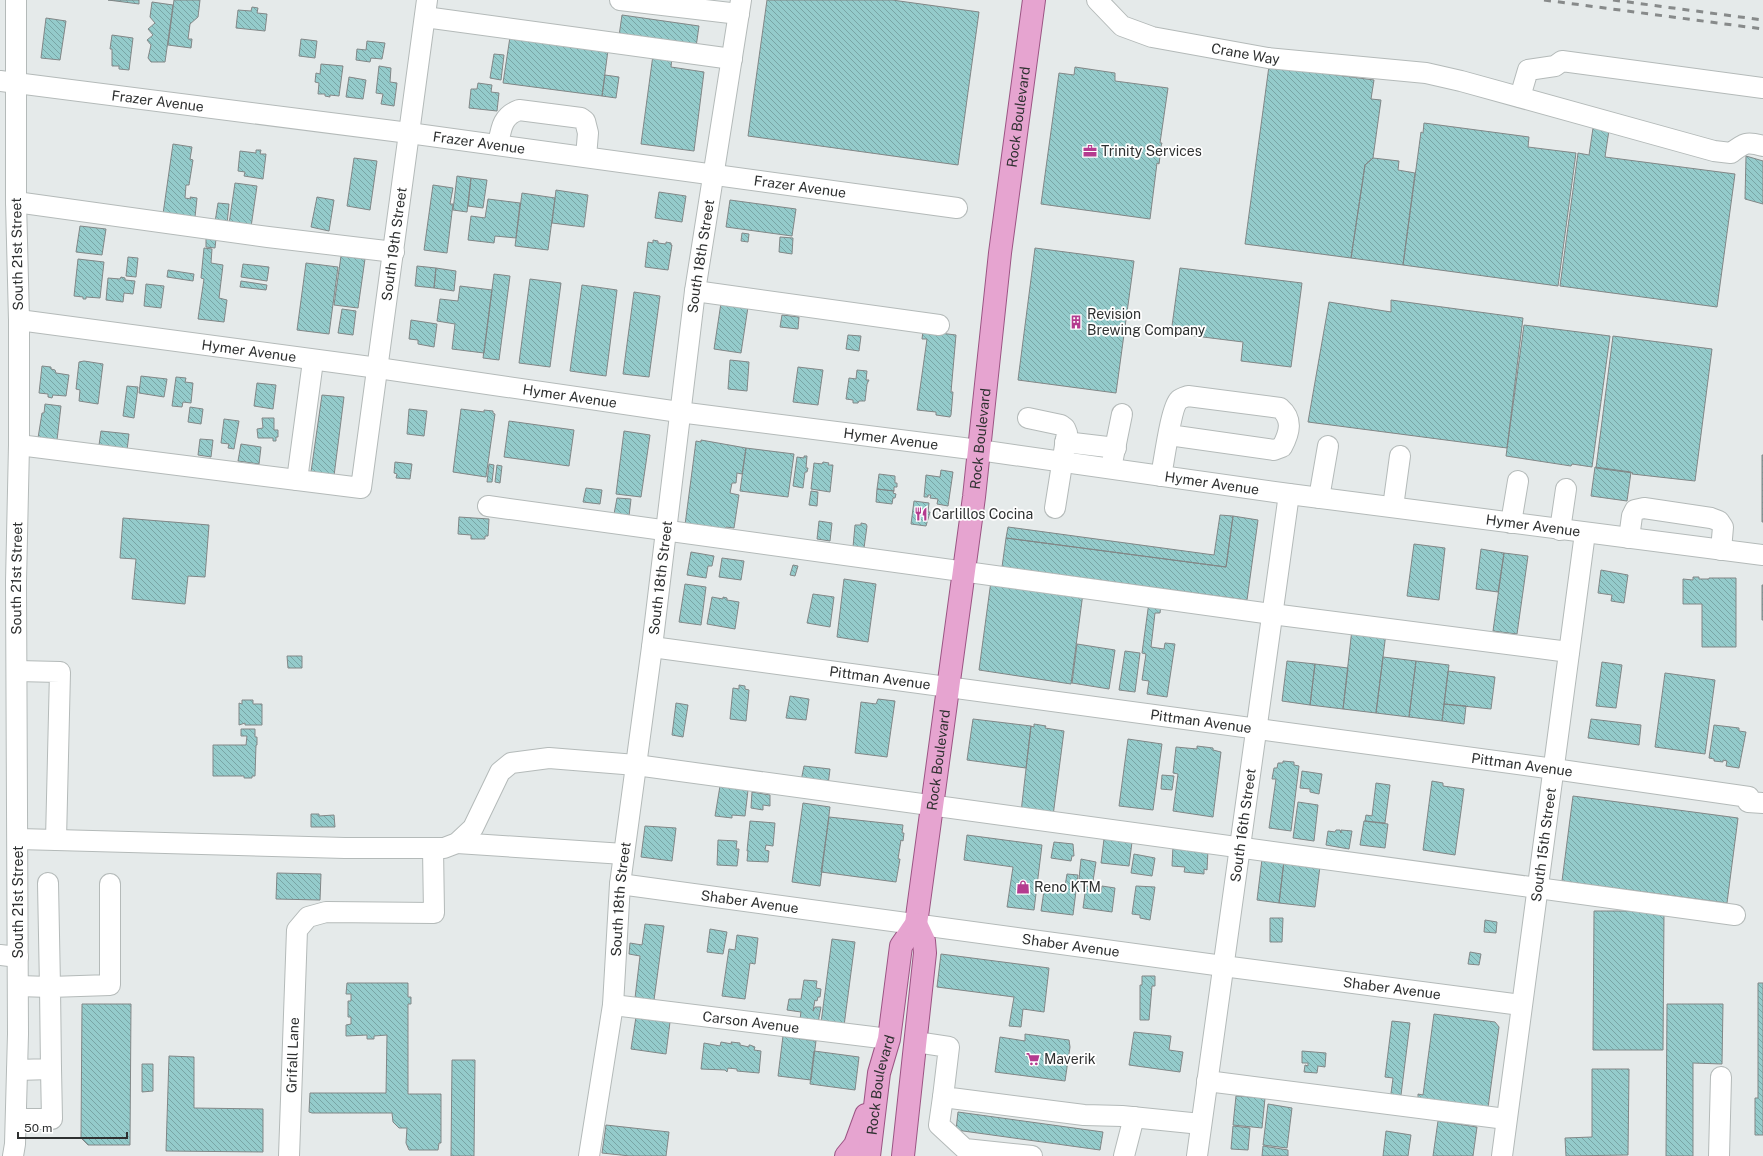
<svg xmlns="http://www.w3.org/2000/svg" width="1763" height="1156" viewBox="0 0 1763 1156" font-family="'Public Sans',sans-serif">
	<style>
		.building { fill: url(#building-back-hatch); stroke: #828787 }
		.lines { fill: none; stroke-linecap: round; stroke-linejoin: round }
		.minor-casing { stroke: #b4bab9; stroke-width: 22 }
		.major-casing { stroke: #9b5483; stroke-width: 24 }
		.minor { stroke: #fff; stroke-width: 20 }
		.major { stroke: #e6a4d0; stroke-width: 22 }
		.rail { stroke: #878a8a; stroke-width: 3; stroke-dasharray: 7 7; stroke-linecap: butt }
		.labels { text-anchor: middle; stroke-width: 3.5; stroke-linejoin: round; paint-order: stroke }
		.street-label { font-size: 14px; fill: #2e3030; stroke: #fff }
		.poi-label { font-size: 14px; fill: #2e3030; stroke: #fff; text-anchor: start }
	</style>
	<defs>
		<pattern id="building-back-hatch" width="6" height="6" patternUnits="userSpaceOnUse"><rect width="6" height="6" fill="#94cbcb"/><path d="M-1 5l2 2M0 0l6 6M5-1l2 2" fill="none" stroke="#79a5a5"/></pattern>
	</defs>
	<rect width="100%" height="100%" fill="#e5eaea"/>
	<path class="building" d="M108,0H139V4Z
		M174,0H200L198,17L190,24L188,39H192L191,48L168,45Z
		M767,0H892L979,12L958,165L748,136Z
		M152,2L173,5L165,62H151L148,58L151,45L147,40L153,35L148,29L155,23L150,17Z
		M252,7L258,8L257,13L267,14L265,31L236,28L238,10L251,11Z
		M622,15L699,26L696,47L619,36Z
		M46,18L66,21L60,60L41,58Z
		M112,35L133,38L129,70L119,69V66H112V49H110Z
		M510,37L608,50L602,96L503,83Z
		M301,39L317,41L315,58L299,56Z
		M367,41L385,43L382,59L371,58L370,62L356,60L357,49L366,50Z
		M494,54L504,55L501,80L490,78Z
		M653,55L672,57L671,67L704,72L694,151L641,144Z
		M321,64L343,66L339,96L330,95V97L325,96V94H318L319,83L315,82L316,73L320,74Z
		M379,66L391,68L390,82L397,83L394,106L381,104L383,94L376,93Z
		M1269,66L1374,80L1371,99L1381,100L1373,158L1365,165L1351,258L1245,244Z
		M1075,67L1115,73V81L1168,88L1160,143H1162L1158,156H1160L1159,164L1157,163L1150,219L1041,204L1059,73L1074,75Z
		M605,75L619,77L616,98L602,96Z
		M349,77L366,80L363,99L346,97Z
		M478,83L492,85L491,92L499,93L497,111L469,108L471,89H477Z
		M1424,123L1529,137L1528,147L1576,153L1558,286L1403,265L1421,132L1423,133Z
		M1593,128L1609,130L1605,157L1735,174L1717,307L1560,286L1578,153L1589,155Z
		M173,144L192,147L190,159L193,160L189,185H186L185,198L191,199L190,197L197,198L195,217L163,214Z
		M256,150H261L260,154H266L263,179L244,176L245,172L238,171L240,151L256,153Z
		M1746,156L1763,161V204L1745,199Z
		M354,158L377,161L370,210L347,206Z
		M1373,158L1399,161L1398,170L1415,173L1403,265L1351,258L1365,165Z
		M457,176L471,178L467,212L453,210Z
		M471,178L487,180L483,208L468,206Z
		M235,183L257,186L251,227L229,224Z
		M433,185L453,188L450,204H453L447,253L424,250Z
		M556,190L588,195L584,227L552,223Z
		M659,192L686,196L682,222L655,218Z
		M522,193L555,198L548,250L515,246Z
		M317,197L334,200L329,231L311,227Z
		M488,199L520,203L516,238L495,236L494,243L468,240L471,216L485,218Z
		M730,200L796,209L792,236L726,227Z
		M218,203L229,204L227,224L215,222Z
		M80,226L106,229L102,255L76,252Z
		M742,233L749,234L748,242L741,241Z
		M780,237L793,238L792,254L779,252Z
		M206,238L216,239L215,248L206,247Z
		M653,240L658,241V243L666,244V242L671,243V245H672L668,270L645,267L648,242L653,243Z
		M204,248L212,249L211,263L223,265L219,298L227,300L224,322L198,319L204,279L201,278Z
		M1035,248L1134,261L1116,393L1018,380Z
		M341,256L365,259L358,308L334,305Z
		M128,257L138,258L136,277L126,276Z
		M78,259L104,262L100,298L86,297V299H83V297L74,296Z
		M306,263L338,267L329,334L297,330Z
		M243,264L269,267L267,281L241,277Z
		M417,266L436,268L434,288L415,286Z
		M436,268L456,271L454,291L434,288Z
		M1180,268L1302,283L1291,367L1241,361L1243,342L1171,333Z
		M168,270L194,274L193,281L167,277Z
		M494,274L510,276L499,360L483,358Z
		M121,277L125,278V280L135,281L133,294L124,293L123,302L106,300L108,278L120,279Z
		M530,279L561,283L550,367L519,363Z
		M241,281L267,285L266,290L240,287Z
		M146,284L164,286L161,308L144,306Z
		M582,285L617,290L606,376L570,371Z
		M460,286L492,290L484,353L452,349L455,324L437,321L440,299L458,301Z
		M634,292L660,296L649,377L623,374Z
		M1391,300L1523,318L1507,448L1308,422L1329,302L1391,312Z
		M721,303L748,307L741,353L714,349Z
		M342,309L356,311L353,335L338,333Z
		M782,315L799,317L798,329L780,327Z
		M411,320L437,324L434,347L418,344V340L409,339Z
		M1524,325L1610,336L1592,467L1572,464L1571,466L1506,456Z
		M923,331L956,335L951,392H953L951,415L950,417L936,415V412L917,410L927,339H922Z
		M848,335L861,336L859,351L846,349Z
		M1613,336L1712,349L1695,481L1632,474L1633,473L1596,468Z
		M730,360L749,362L747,391L728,389Z
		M84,361L103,364L98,404L79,401L80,390L76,389L79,362Z
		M42,366L51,367V369L55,370L56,373L69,375L66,396L53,395L52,398L48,397V394L39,393Z
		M798,367L823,370L818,405L793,402Z
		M857,370L867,371L866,380H869L867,384L865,401H859L858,403H853V400L846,399L849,378L856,379Z
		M141,376L167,379L164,397L139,393Z
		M176,377L186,378L185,382L193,383L191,403L183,402L182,407L172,406Z
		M257,383L276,385L273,409L254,406Z
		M127,386L138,387L134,418L123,416Z
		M322,395L344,397L334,476L311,472Z
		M45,404L61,406L57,440L38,438L42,413H44Z
		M190,407L203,409L201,424L188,422Z
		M409,409L427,411L424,436L407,434Z
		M461,409L484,412V410L493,411V413L495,414L486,477L453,472Z
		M262,418H274V430H278V437H276V441H273V438H258L257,429L263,428Z
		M224,419L239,421L234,449L228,448L229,444L221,443Z
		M509,421L574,430L569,466L504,457Z
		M101,431L129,434L127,450L99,445Z
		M624,431L650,435L641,497L616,494Z
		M200,439L213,440L211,457L198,455Z
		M701,440L746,448L742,474L737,473L736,483H732L730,493L739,495L734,528L726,527L725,531L685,525L696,441L701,442Z
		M241,444L261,447L259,464L238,461Z
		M746,448L794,454L788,497L740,491Z
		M1762,455H1763V522H1762Z
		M804,456H807L806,468H808L807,472H805L803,488L793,486L797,457L804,458Z
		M395,462L412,464L410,479L396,478L397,474L394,473Z
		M823,462L829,463L828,465H833L830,492L811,489L814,463L822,464Z
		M489,464L494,465L492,482H487Z
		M497,465L502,466L500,483L495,482Z
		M1595,467L1631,472L1627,501L1591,496Z
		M941,470L953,472L948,506L937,504L938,499L930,498L931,495H928V497H924L926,475L940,477Z
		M879,474L895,476V483H897V487H894V491L877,489Z
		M586,488L602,490L600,504L583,502Z
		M877,489L894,491L893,493L896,494L895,498H893L892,504L876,502Z
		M811,491L818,492L817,506L809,505Z
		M617,498L631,499L629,516L614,514Z
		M914,501L929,503L928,512H930L926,526L911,524Z
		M1220,515L1233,516L1226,567L1006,538L1008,527L1214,555Z
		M1233,516L1258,520L1247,600L1002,567L1006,538L1226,567Z
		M459,517L489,519L488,536H485V539H471V535L458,534Z
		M123,518L209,525L205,577L188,576L185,604L132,599L136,559L120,558Z
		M819,521L832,523L830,541L817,539Z
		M861,523L866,524L867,526L864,548L853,547L855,525H861Z
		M1414,544L1445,548L1439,600L1407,596Z
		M1481,549L1504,553L1498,592L1476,589Z
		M691,552L714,556L712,566H708L706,578L687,575Z
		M1504,553L1528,556L1517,634L1493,631Z
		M722,558L744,561L741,580L719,577Z
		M793,565L798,566L795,576L790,575Z
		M1601,570L1628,575L1624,603L1611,601L1612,595L1598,593Z
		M1693,577H1699V579H1709V578H1736V647H1702V604H1683V579L1693,580Z
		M844,579L876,584L868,642L837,637Z
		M991,581L1083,593L1071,684L979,670Z
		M685,584L706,587L701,625L679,622Z
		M1762,585H1763V620H1762Z
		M813,594L834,597L830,627L807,623Z
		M712,597L723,599V597L727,598V600L739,602L735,629L707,624Z
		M1149,602L1161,604L1160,613H1155L1151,647L1164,649L1165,643L1175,644L1167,697L1147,694L1149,681L1142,680L1146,654L1142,653Z
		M1352,629L1386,633L1376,713L1343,709Z
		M1077,644L1115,650L1109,689L1072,683Z
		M1125,651L1140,653L1135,692L1119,690Z
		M287,656H302V668H288Z
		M1383,657L1416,661L1409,717L1376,713Z
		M1287,661L1315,664L1310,705L1282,701Z
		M1416,661L1449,665L1442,721L1409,717Z
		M1602,662L1622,665L1616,708L1596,706Z
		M1315,664L1348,668L1343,709L1310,705Z
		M1448,671L1495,677L1491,709L1444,704Z
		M1665,673L1715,680L1705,754L1655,747Z
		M739,685L745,686V689L749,690L746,721L730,719L733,688L739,689Z
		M790,696L809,699L806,720L786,718Z
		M878,699L895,701L887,757L855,753L861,702L876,704Z
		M242,700H253V704H262V725H245V723L239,725V703L242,704Z
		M676,703L688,705L683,737L672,735Z
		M1444,704L1466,706L1464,724L1442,721Z
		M973,719L1031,726L1026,768L967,760Z
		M1591,719L1641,725L1639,745L1588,738Z
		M1034,724L1046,726L1045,728L1064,731L1053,816L1021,812L1031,726L1034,727Z
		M1714,725L1739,728V731L1746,732L1739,768L1726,766L1727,761L1723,760V762L1714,761V759L1709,758Z
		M241,729H255V737H257V745H256L255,776H252V778H244V776H213V745H246L247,736H241Z
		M1128,739L1162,744L1153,810L1119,806Z
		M1197,746L1213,748V750L1221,752L1213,817L1173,811L1178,774L1173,773L1176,747L1197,749Z
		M1283,761L1294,762V765L1299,766L1291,831L1269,828L1276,779H1272L1274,768H1277L1278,763H1283Z
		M804,766L830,769L828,785L801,781Z
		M1302,771L1322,774L1319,794L1310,792V789L1300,788Z
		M1162,775L1174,776L1172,790L1161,789Z
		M1432,781L1443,783V786L1464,789L1455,855L1423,850Z
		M1376,783L1390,785L1385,823L1365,821L1366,815L1372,816Z
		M720,786L748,790L745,816L732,815V818L715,816Z
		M752,792L770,795V806L763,805V810L751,808Z
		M1573,796L1738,818L1727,903L1562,881Z
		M1298,802L1318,805L1314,841L1293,838Z
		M803,803L830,807L820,886L792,882Z
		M311,814H319V816L334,815L335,827H311Z
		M829,817L903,825L902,833H904L903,841L901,840L898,859H900L896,882L821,872Z
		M750,821L775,823L773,846L766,845L765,850L769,851L768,862L747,861L748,851H747Z
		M1364,821L1388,824L1385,848L1360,845Z
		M645,826L676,828L672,861L641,857Z
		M1336,830H1340L1341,833V830L1352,831L1349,849L1326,845L1328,831L1335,832Z
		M967,835L1042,845L1034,910L1007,907L1013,867L964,860Z
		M1104,839L1132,842L1129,866L1101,863Z
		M718,840L737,841L736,849H739L737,866L717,865Z
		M1054,842L1073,844L1074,856H1072L1071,861L1051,858Z
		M1173,846L1208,850L1207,870L1204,869V874L1184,872L1185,867L1172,866Z
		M1134,854L1155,858L1152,876L1131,873Z
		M1081,859L1096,862L1093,881L1079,879Z
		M1262,859L1284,861L1279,903L1257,900Z
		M1284,861L1320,866L1315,907L1279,903Z
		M277,873L321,874L320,900L276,899Z
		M1067,874L1078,875L1073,915L1041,911L1045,884L1065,886Z
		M1086,886L1098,887L1099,891L1101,892L1102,886L1115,888L1112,912L1083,908Z
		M1136,886L1155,887L1150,920L1140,918V915L1132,914Z
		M1594,911H1664L1663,1050H1593Z
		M1270,918H1283L1282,942H1270Z
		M1485,920L1497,922L1496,933L1484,932Z
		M645,924L664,926L654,1000L635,998L640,956L629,954L630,943L642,945Z
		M710,929L727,932L723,954L707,952Z
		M737,935L758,938L755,964L750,963L745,999L722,996L729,949L735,950Z
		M832,939L855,942L844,1026L821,1023Z
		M1470,952L1481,954L1479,965L1468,964Z
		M941,954L1049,968L1044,1012L1023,1009L1021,1027L1009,1026L1014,997L937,987Z
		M1142,976H1155V986H1152L1149,1020H1140V985H1142Z
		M804,980L817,981L816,988L821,989L820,997H818L817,1001L815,1000L813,1011L815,1007H821L818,1023L800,1019L801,1012L787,1010L789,999H801Z
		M347,983H408V997H411V1004H408V1094H441V1143H439L438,1150H409L406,1143L407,1128H399L393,1122L392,1113H312L309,1112L310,1093H386L387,1035L374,1036V1039H367V1035L346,1036V1025L351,1024V1017H348V1001H351V994H346Z
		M1758,983H1763V1135H1755V1098H1758Z
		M82,1004H131L130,1145H88L81,1138Z
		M1667,1004H1723L1722,1064L1693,1063V1156H1666Z
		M1434,1014L1495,1022L1499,1027L1487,1115L1418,1102V1094L1423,1095Z
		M636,1017L670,1022L666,1054L631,1049Z
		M1392,1021L1410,1023L1400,1103L1390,1101L1393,1078L1385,1077Z
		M1134,1032L1171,1036L1169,1050L1183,1052L1180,1072L1129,1065Z
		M1025,1034L1069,1040L1070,1047L1065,1081L995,1072L1000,1037L1025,1041Z
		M783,1036L816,1041L811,1080L778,1076Z
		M721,1042L732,1044L731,1042L740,1043V1045L749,1047V1045H750L755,1047L754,1050L761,1051L759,1073L737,1071V1069L728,1068L727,1072L725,1070L701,1069L704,1043L720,1046Z
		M814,1051L859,1057L855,1090L810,1084Z
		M1302,1051L1326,1053L1325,1067L1318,1066L1317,1073L1304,1072L1305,1065L1308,1066V1063H1302Z
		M169,1056L194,1057V1108L263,1109V1152L166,1151Z
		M452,1060H475L474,1156H451Z
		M142,1064H153V1091L142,1092Z
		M1592,1069H1629L1628,1155L1566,1156L1565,1138L1592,1137Z
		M1236,1096L1265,1098L1262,1128L1233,1125Z
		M1268,1104L1292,1108L1287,1148L1263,1145Z
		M958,1112L1103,1132L1100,1150L956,1130Z
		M1438,1121L1477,1127L1473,1156H1433Z
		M606,1125L669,1132L666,1156H630L602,1153Z
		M1233,1126L1250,1128L1248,1150L1231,1149Z
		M1386,1131L1411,1135L1408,1156H1383Z
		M1263,1146L1288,1150V1156H1262Z"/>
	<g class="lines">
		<g class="minor-casing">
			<g id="minor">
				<path d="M620,0L739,14"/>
				<path id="s1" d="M1097,0L1122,26L1152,37L1268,58L1426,73L1461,81L1714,151L1731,153C1744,143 1747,141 1763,146"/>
				<path d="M425,17L732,59"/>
				<path id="s2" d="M0,81L409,133L957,208"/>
				<path d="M1520,97L1528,70L1555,66L1562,61L1763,88"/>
				<path d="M498,145C501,129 502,116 519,110L581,118L585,121L588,133L586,157"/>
				<path d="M16,202L268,237L394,252"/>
				<path d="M695,291L939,325"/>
				<path id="s3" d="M19,320L378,368L679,412L979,450L1289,494L1763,555"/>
				<path d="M1028,418L1061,425L1065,428L1067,433L1055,508"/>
				<path d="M1065,442L1116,448"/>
				<path id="s4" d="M19,445L361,488L427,0"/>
				<path d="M1111,468L1122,414"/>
				<path d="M1161,476C1164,462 1171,407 1179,400C1181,398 1185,397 1188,396L1280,408C1293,419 1290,432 1282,447L1274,450L1169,435"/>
				<path d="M297,480L313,361"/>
				<path d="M1319,498L1328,446"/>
				<path d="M488,506L1272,614L1569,652"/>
				<path d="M1393,507L1400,456"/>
				<path d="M1511,523L1518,481"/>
				<path d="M1560,530L1566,489"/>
				<path d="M1629,538L1632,516L1635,510L1644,508L1711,518L1719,521L1723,527L1721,550"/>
				<path id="s5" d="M652,647L1554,769L1749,797L1748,802L1763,803"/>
				<path d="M17,671L60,672L56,840L18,839"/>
				<path d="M56,840L345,848H444L457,843L473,828L500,772L511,763L549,758L636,765L1735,915"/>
				<path d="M457,843L624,854"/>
				<path id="s6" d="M620,884L1223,966L1521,1005"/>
				<path d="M0,955L18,957"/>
				<path d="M18,986L50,987L48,883"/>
				<path id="s7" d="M613,1005L889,1039"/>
				<path d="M916,1042L949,1047L943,1097L1084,1115L1122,1116L1201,1124"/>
				<path d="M17,1070L51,1069L50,987L110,985V884"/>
				<path d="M1207,1081L1506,1119"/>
				<path d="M943,1097L939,1125L965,1149L1032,1156"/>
				<path d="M16,1119H52L51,1069"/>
				<path id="s8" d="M13,1156L15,1144L18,1034L16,582L19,445V320L16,202V0"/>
				<path id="s9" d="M289,1156L297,930L308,917L326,912L434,913L433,848"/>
				<path id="s10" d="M589,1156L613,1005L620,884L652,647L695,291L741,0"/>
				<path d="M1124,1156L1134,1117"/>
				<path id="s11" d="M1197,1156L1289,494"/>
				<path id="s12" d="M1502,1156L1585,533"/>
				<path d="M1719,1156L1721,1077"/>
			</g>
		</g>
		<g class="major-casing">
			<g id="major">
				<path d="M846,1156L855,1145L866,1115"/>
				<path id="s13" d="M869,1156L879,1073L889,1039L901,946L916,924L974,497L1000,253L1034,0"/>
				<path d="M903,1156L925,953L924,941L916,924"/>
			</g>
		</g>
		<use href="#minor" class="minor"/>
		<use href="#major" class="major"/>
		<path class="rail" d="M1544,0L1763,29
			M1613,0L1763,20"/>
	</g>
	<defs>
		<g id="office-bare" transform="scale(1.08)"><path d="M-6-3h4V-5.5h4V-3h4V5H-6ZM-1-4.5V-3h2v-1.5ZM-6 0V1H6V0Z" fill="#b43b8f" stroke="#fff" stroke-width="2.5" paint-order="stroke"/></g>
		<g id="building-bare" transform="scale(1.08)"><path d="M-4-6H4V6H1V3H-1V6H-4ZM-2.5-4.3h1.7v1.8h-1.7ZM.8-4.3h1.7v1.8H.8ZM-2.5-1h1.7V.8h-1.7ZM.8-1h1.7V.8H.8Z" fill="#b43b8f" stroke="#fff" stroke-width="2.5" paint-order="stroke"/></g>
		<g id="restaurant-bare" transform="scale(1.08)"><path d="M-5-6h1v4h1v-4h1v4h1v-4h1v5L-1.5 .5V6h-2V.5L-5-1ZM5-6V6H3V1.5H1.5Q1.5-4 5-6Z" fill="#b43b8f" stroke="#fff" stroke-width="2.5" paint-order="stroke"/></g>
		<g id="shop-bare" transform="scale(1.08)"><path d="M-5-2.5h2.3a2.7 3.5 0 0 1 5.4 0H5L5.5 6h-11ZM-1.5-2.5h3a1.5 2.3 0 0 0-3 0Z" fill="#b43b8f" stroke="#fff" stroke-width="2.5" paint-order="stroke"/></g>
		<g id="supermarket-bare" transform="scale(1.08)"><path d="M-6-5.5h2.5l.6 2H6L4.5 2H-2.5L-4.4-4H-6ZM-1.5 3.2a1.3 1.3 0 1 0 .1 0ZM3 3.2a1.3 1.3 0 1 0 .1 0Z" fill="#b43b8f" stroke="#fff" stroke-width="2.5" paint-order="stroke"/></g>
	</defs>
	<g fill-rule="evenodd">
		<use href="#office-bare" x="1090" y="151"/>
		<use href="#building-bare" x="1076" y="322"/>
		<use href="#restaurant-bare" x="921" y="514"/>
		<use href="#shop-bare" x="1023" y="887"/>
		<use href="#supermarket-bare" x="1033" y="1059"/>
	</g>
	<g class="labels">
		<g class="street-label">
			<text dy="5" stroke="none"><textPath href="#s1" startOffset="163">Crane Way</textPath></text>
			<text dy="5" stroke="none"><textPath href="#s2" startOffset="159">Frazer Avenue</textPath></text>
			<text dy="5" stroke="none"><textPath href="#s13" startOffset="1053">Rock Boulevard</textPath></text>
			<text dy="5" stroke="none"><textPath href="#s2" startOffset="483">Frazer Avenue</textPath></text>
			<text dy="5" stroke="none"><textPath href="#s2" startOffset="807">Frazer Avenue</textPath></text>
			<text dy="5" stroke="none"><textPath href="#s4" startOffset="591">South 19th Street</textPath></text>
			<text transform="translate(17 254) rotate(-91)" y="5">South 21st Street</text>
			<text dy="5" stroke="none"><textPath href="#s10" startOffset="907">South 18th Street</textPath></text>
			<text dy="5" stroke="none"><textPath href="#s3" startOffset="232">Hymer Avenue</textPath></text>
			<text dy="5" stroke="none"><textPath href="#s3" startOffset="556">Hymer Avenue</textPath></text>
			<text dy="5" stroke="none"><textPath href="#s3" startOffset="880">Hymer Avenue</textPath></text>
			<text dy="5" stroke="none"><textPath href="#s13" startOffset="729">Rock Boulevard</textPath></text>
			<text dy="5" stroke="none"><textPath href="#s3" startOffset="1204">Hymer Avenue</textPath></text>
			<text dy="5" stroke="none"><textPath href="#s3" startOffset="1528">Hymer Avenue</textPath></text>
			<text dy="5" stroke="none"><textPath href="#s10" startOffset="583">South 18th Street</textPath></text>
			<text dy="5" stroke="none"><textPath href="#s8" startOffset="578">South 21st Street</textPath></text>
			<text dy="5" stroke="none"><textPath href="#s5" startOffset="230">Pittman Avenue</textPath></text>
			<text dy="5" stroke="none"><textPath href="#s5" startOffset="554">Pittman Avenue</textPath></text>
			<text dy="5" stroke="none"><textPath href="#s13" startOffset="405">Rock Boulevard</textPath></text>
			<text dy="5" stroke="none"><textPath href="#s5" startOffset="878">Pittman Avenue</textPath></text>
			<text dy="5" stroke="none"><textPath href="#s11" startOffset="334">South 16th Street</textPath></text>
			<text dy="5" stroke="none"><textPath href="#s12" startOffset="314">South 15th Street</textPath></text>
			<text dy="5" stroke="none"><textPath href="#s10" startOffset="259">South 18th Street</textPath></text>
			<text dy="5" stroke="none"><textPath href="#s6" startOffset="131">Shaber Avenue</textPath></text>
			<text transform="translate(18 902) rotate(-90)" y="5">South 21st Street</text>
			<text dy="5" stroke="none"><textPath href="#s6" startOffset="455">Shaber Avenue</textPath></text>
			<text dy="5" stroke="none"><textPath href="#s6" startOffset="779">Shaber Avenue</textPath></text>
			<text dy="5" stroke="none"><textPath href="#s7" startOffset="139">Carson Avenue</textPath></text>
			<text dy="5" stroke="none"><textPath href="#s9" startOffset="101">Grifall Lane</textPath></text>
			<text dy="5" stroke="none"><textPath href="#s13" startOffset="72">Rock Boulevard</textPath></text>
		</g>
		<g class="poi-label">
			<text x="1101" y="156">Trinity Services</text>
			<text x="1087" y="319">Revision<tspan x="1087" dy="16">Brewing Company</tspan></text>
			<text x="932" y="519">Carlillos Cocina</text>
			<text x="1034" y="892">Reno KTM</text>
			<text x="1044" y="1064">Maverik</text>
		</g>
	</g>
	<path d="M18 1132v6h109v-6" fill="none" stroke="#2e3030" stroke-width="2"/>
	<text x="24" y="1132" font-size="12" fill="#2e3030" stroke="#ffffff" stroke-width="3" paint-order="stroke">50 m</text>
</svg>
